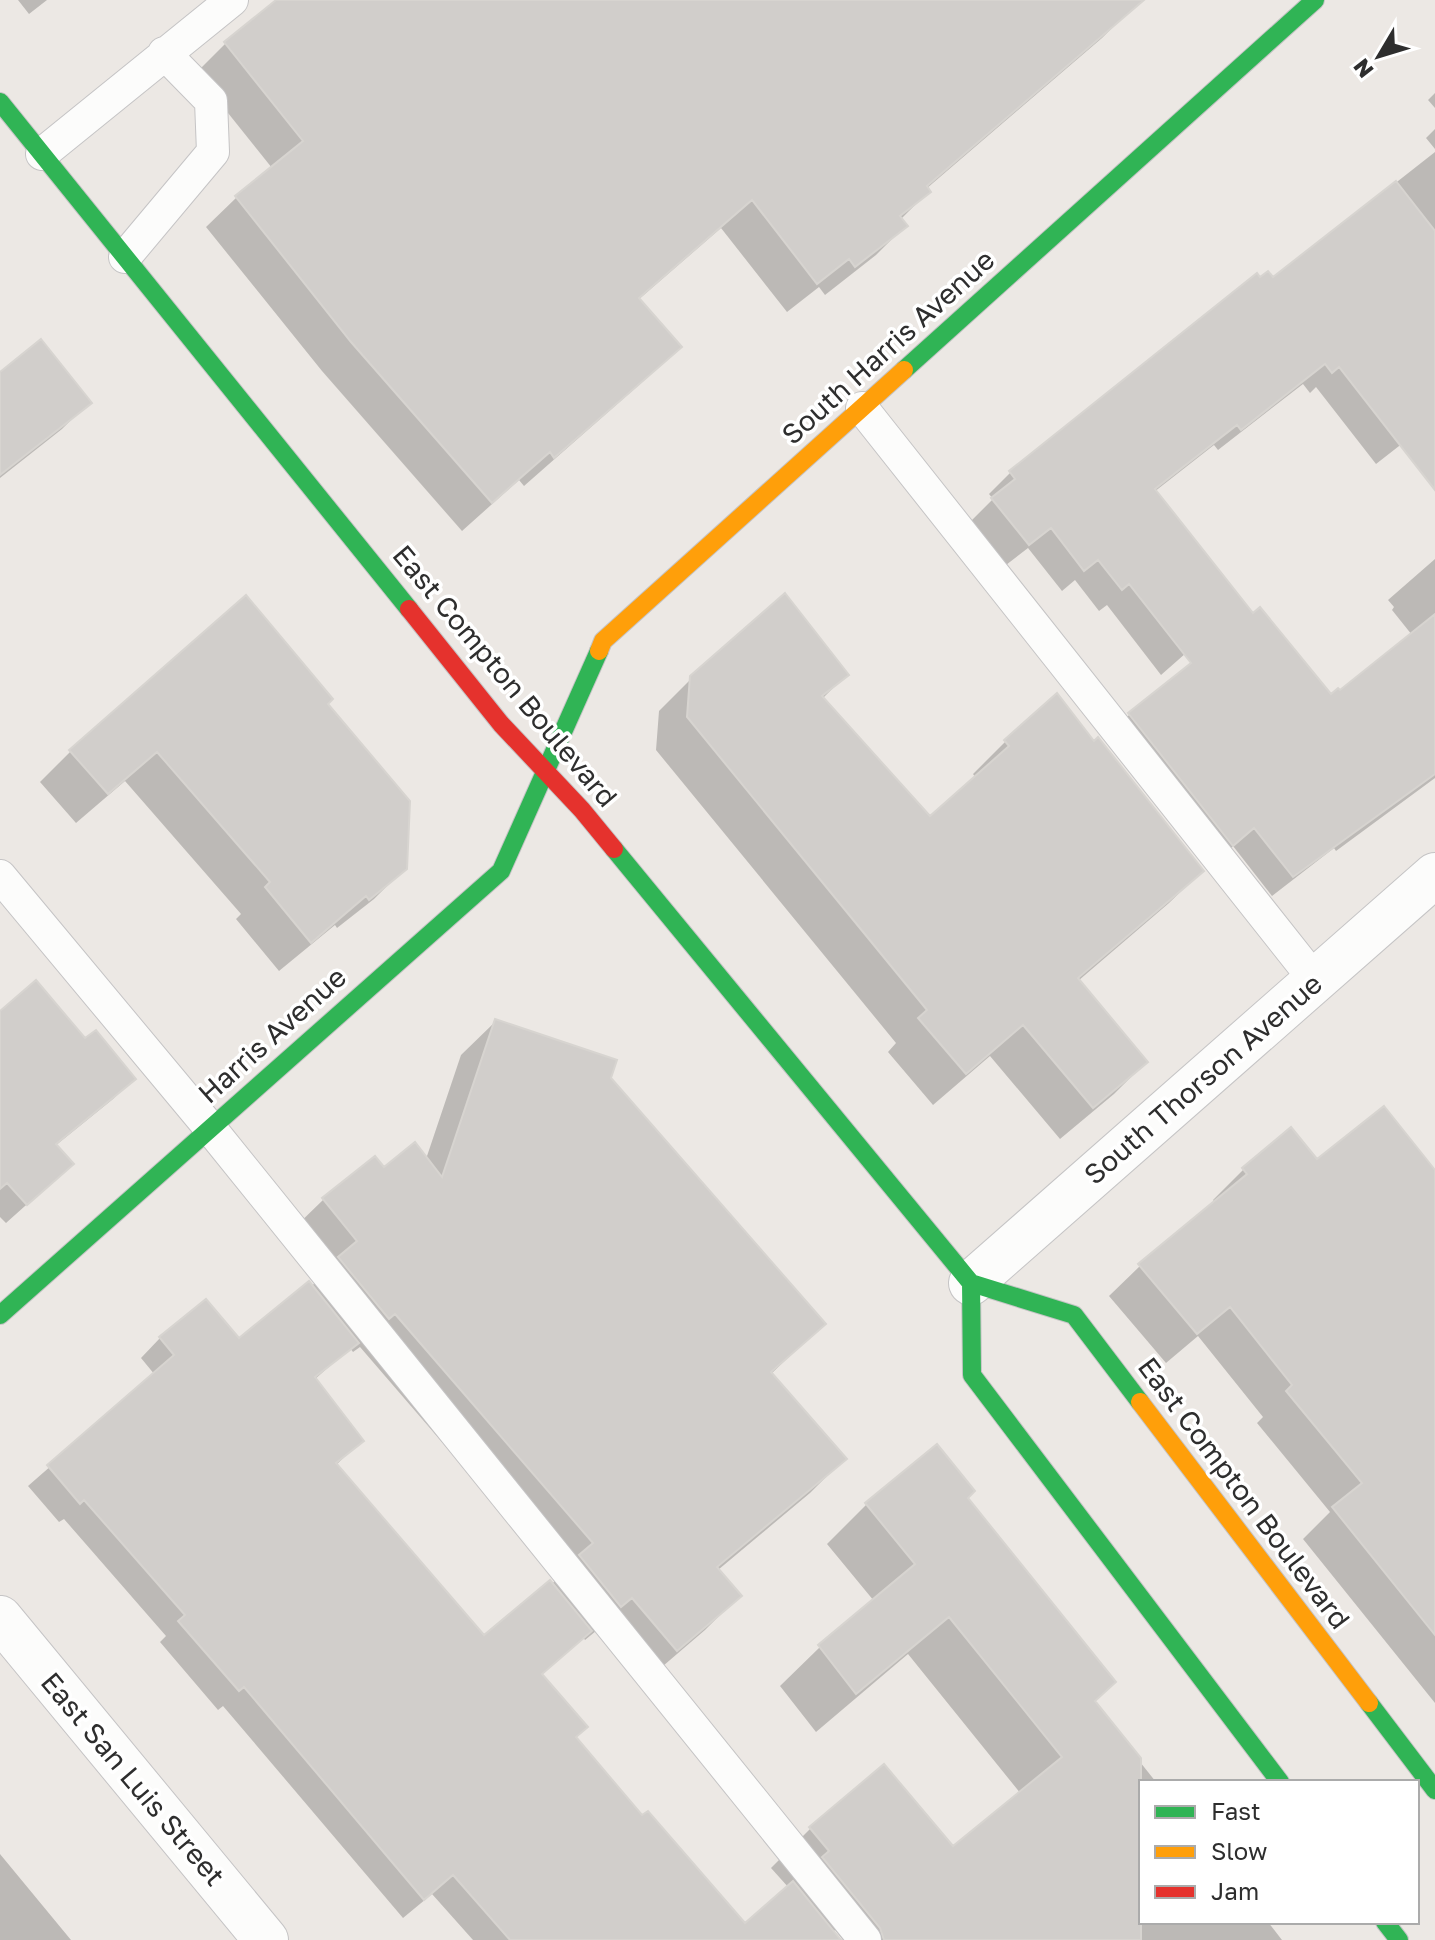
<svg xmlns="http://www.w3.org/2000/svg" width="1435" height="1940" viewBox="0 0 1435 1940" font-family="'Golos Text',sans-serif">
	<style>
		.shadow { fill: #0003; fill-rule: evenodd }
		.building { fill: #d1cecb; stroke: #d7d4d0; stroke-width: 2 }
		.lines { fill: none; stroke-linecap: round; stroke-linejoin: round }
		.lane-casing { stroke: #c5c4c5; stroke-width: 34 }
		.street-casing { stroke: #c5c4c5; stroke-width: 46 }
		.fast-casing { stroke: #c5c4c5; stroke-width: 20 }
		.slow-casing { stroke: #c5c4c5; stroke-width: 20 }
		.jam-casing { stroke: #c5c4c5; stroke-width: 20 }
		.lane { stroke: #fcfcfb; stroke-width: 32 }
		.street { stroke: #fcfcfb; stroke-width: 44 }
		.fast { stroke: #30b455; stroke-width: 18 }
		.slow { stroke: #ff9f0a; stroke-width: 18 }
		.jam { stroke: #e5322d; stroke-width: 18 }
		.labels { text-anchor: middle; stroke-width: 7; stroke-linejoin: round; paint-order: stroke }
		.street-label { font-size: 28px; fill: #2e2e2e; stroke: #fff }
	</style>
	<rect width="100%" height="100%" fill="#ece8e4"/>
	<path class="shadow" d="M18,0H47L29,14Z
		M279,0H1125L1132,8L1102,38L926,189L928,192L900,220L905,226L876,255L825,295L819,287L787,312L721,228L638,300L679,347L649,376L524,486L519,480L462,531L322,371L206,227L236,198L272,168L196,73L225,44Z
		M1435,93V108L1428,100Z
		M1435,129V149L1426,138Z
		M1435,152V418L1376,464L1316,387L1310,393L1303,384L1218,450L1214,445L1154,492L1219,624L1161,675L1107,605L1099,611L1075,580L1062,591L1028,548L1006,565L971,521L993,499L989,494L1010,473L1260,280H1272Z
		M0,374L89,402L62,429L0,478Z
		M1435,559V778L1336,851L1334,848L1272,896L1233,846L1212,864L1110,735L1129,715L1195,662L1330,696L1340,693L1412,635L1392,610L1394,607L1388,600Z
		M246,598L326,704L405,868L374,899L337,928L335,925L279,971L236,919L241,914L125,781L76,823L40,782L70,752Z
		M846,675L822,699L930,819L976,778L973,774L1005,742L1057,696L1094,743L1202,871L1169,903L1078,981L1146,1062L1114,1094L1060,1139L990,1056L933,1105L888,1052L896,1043L656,750L659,711L692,678Z
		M0,1013L85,1041L133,1079L113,1099L55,1146L72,1164L6,1223L0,1217Z
		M496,1021L608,1078L823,1324L771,1374L844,1459L810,1493L718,1570L739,1596L705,1630L642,1684L596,1631L585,1640L583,1637L541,1675L574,1738L642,1818L745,1925L789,1888L771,1868L810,1829L883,1766L952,1849L1021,1794L908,1654L816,1732L780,1686L820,1647L874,1601L827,1544L866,1505L937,1446L966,1498L1093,1703L1156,1782H1141V1922H1268L1282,1940H843L835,1930L824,1940H473L432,1894L403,1918L223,1706L218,1710L160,1642L166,1636L64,1519L59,1522L28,1486L155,1375L141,1358L160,1338L238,1341L311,1287L322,1275L289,1233L324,1199L383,1170L426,1159L461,1055ZM360,1347L559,1578L484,1638L335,1466L361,1441L314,1380L350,1348L353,1352Z
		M1317,1162L1435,1173V1703L1303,1539L1330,1512L1257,1423L1263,1417L1198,1336L1166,1363L1109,1296L1140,1266L1215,1203L1213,1200L1244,1169Z
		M0,1854L71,1940H0Z"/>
	<path class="building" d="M276,0H1144L927,186L931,192L900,216L908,226L855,267L849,259L817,284L752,200L639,298L682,347L554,458L550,452L492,503L351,342L235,196L303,141L224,42Z
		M1396,181L1435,231V490L1339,367L1332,373L1325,364L1241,430L1237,425L1155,489L1253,613L1260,607L1331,694L1338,688L1340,690L1435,614V774L1293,877L1254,828L1233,846L1128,713L1191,663L1129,584L1122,590L1098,560L1084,571L1051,528L1029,545L991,498L1015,479L1009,471L1257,273L1260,277L1268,271L1273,277Z
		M41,339L92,403L0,475V372Z
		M785,593L849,675L822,696L930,816L1009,746L1004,740L1057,693L1094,741L1098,737L1204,871L1078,978L1148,1062L1093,1108L1023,1025L966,1074L918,1018L927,1010L687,717L690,676Z
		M246,595L333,699L328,704L410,801L407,869L369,900L366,896L311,943L265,887L270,882L157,752L108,794L69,750Z
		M36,980L85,1038L96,1030L136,1079L56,1144L74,1164L27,1205L7,1183L0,1189V1011Z
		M495,1019L617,1060L611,1078L826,1324L771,1372L847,1459L717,1567L742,1596L677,1651L632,1598L621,1607L579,1555L593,1543L395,1314L389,1319L338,1257L357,1241L322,1198L375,1156L384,1167L415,1142L442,1177Z
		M1384,1106L1435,1170V1635L1332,1507L1362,1483L1286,1391L1292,1385L1230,1307L1197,1334L1138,1264L1247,1174L1242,1168L1291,1127L1317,1159Z
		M309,1281L359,1343L315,1377L364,1441L336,1463L484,1635L550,1580L592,1631L542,1674L588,1727L576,1737L642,1815L648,1811L745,1923L793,1881L841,1940H510L453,1875L424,1900L244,1687L239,1691L178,1621L185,1615L84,1500L80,1504L47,1465L174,1355L159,1337L206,1299L239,1338Z
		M937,1444L975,1491L968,1498L1116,1682L1095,1701L1141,1758V1940H884L880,1928L822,1857L829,1851L809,1827L884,1764L953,1846L1062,1757L949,1617L856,1694L818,1645L915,1564L865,1503Z"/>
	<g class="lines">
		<g class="lane-casing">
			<path id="lane" d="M42,154L232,0
				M125,257L213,152L211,101L164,53
				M862,408L1315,980
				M0,876L210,1128L865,1940"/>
		</g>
		<g class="street-casing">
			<path id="street" d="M971,1283L1435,875
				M0,1618L266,1940"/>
		</g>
		<g class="fast-casing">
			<path id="fast" d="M0,102L409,609
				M904,370L1315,0
				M614,849L971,1283L1074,1315L1140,1402
				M971,1283L972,1375L1280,1782
				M0,1315L501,871L599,651
				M1369,1703L1435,1790
				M1385,1922L1399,1940"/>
		</g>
		<g class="slow-casing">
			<path id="slow" d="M599,651L603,641L904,370
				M1140,1402L1369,1703"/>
		</g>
		<g class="jam-casing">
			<path id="jam" d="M409,609L501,724L582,810L614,849"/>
		</g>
		<use href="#lane" class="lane"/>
		<use href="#street" class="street"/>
		<use href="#fast" class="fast"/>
		<use href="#slow" class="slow"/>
		<use href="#jam" class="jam"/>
	</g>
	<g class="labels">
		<g class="street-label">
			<text transform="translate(888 347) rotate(-42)" y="10">South Harris Avenue</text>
			<text transform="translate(505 676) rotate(50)" y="10">East Compton Boulevard</text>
			<text transform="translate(272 1035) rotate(-42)" y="10">Harris Avenue</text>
			<text transform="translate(1203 1079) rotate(-41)" y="10">South Thorson Avenue</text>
			<text transform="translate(1244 1493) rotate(53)" y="10">East Compton Boulevard</text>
			<text transform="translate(133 1779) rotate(50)" y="10">East San Luis Street</text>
		</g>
	</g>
	<rect x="1139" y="1780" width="280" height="144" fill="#ffffff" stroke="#ababab" stroke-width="2"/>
	<rect x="1155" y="1806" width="40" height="12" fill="#30b455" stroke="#ababab" stroke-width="2"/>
	<text x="1211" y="1820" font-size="24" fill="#2e2e2e">Fast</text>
	<rect x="1155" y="1846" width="40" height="12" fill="#ff9f0a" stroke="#ababab" stroke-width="2"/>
	<text x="1211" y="1860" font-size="24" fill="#2e2e2e">Slow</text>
	<rect x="1155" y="1886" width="40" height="12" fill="#e5322d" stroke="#ababab" stroke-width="2"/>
	<text x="1211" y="1900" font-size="24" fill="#2e2e2e">Jam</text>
	<g transform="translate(1379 56) rotate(232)" stroke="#ffffff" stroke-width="6" paint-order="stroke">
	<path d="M0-6L14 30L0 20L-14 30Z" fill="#2e2e2e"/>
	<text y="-12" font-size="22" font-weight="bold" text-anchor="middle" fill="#2e2e2e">N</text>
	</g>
</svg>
